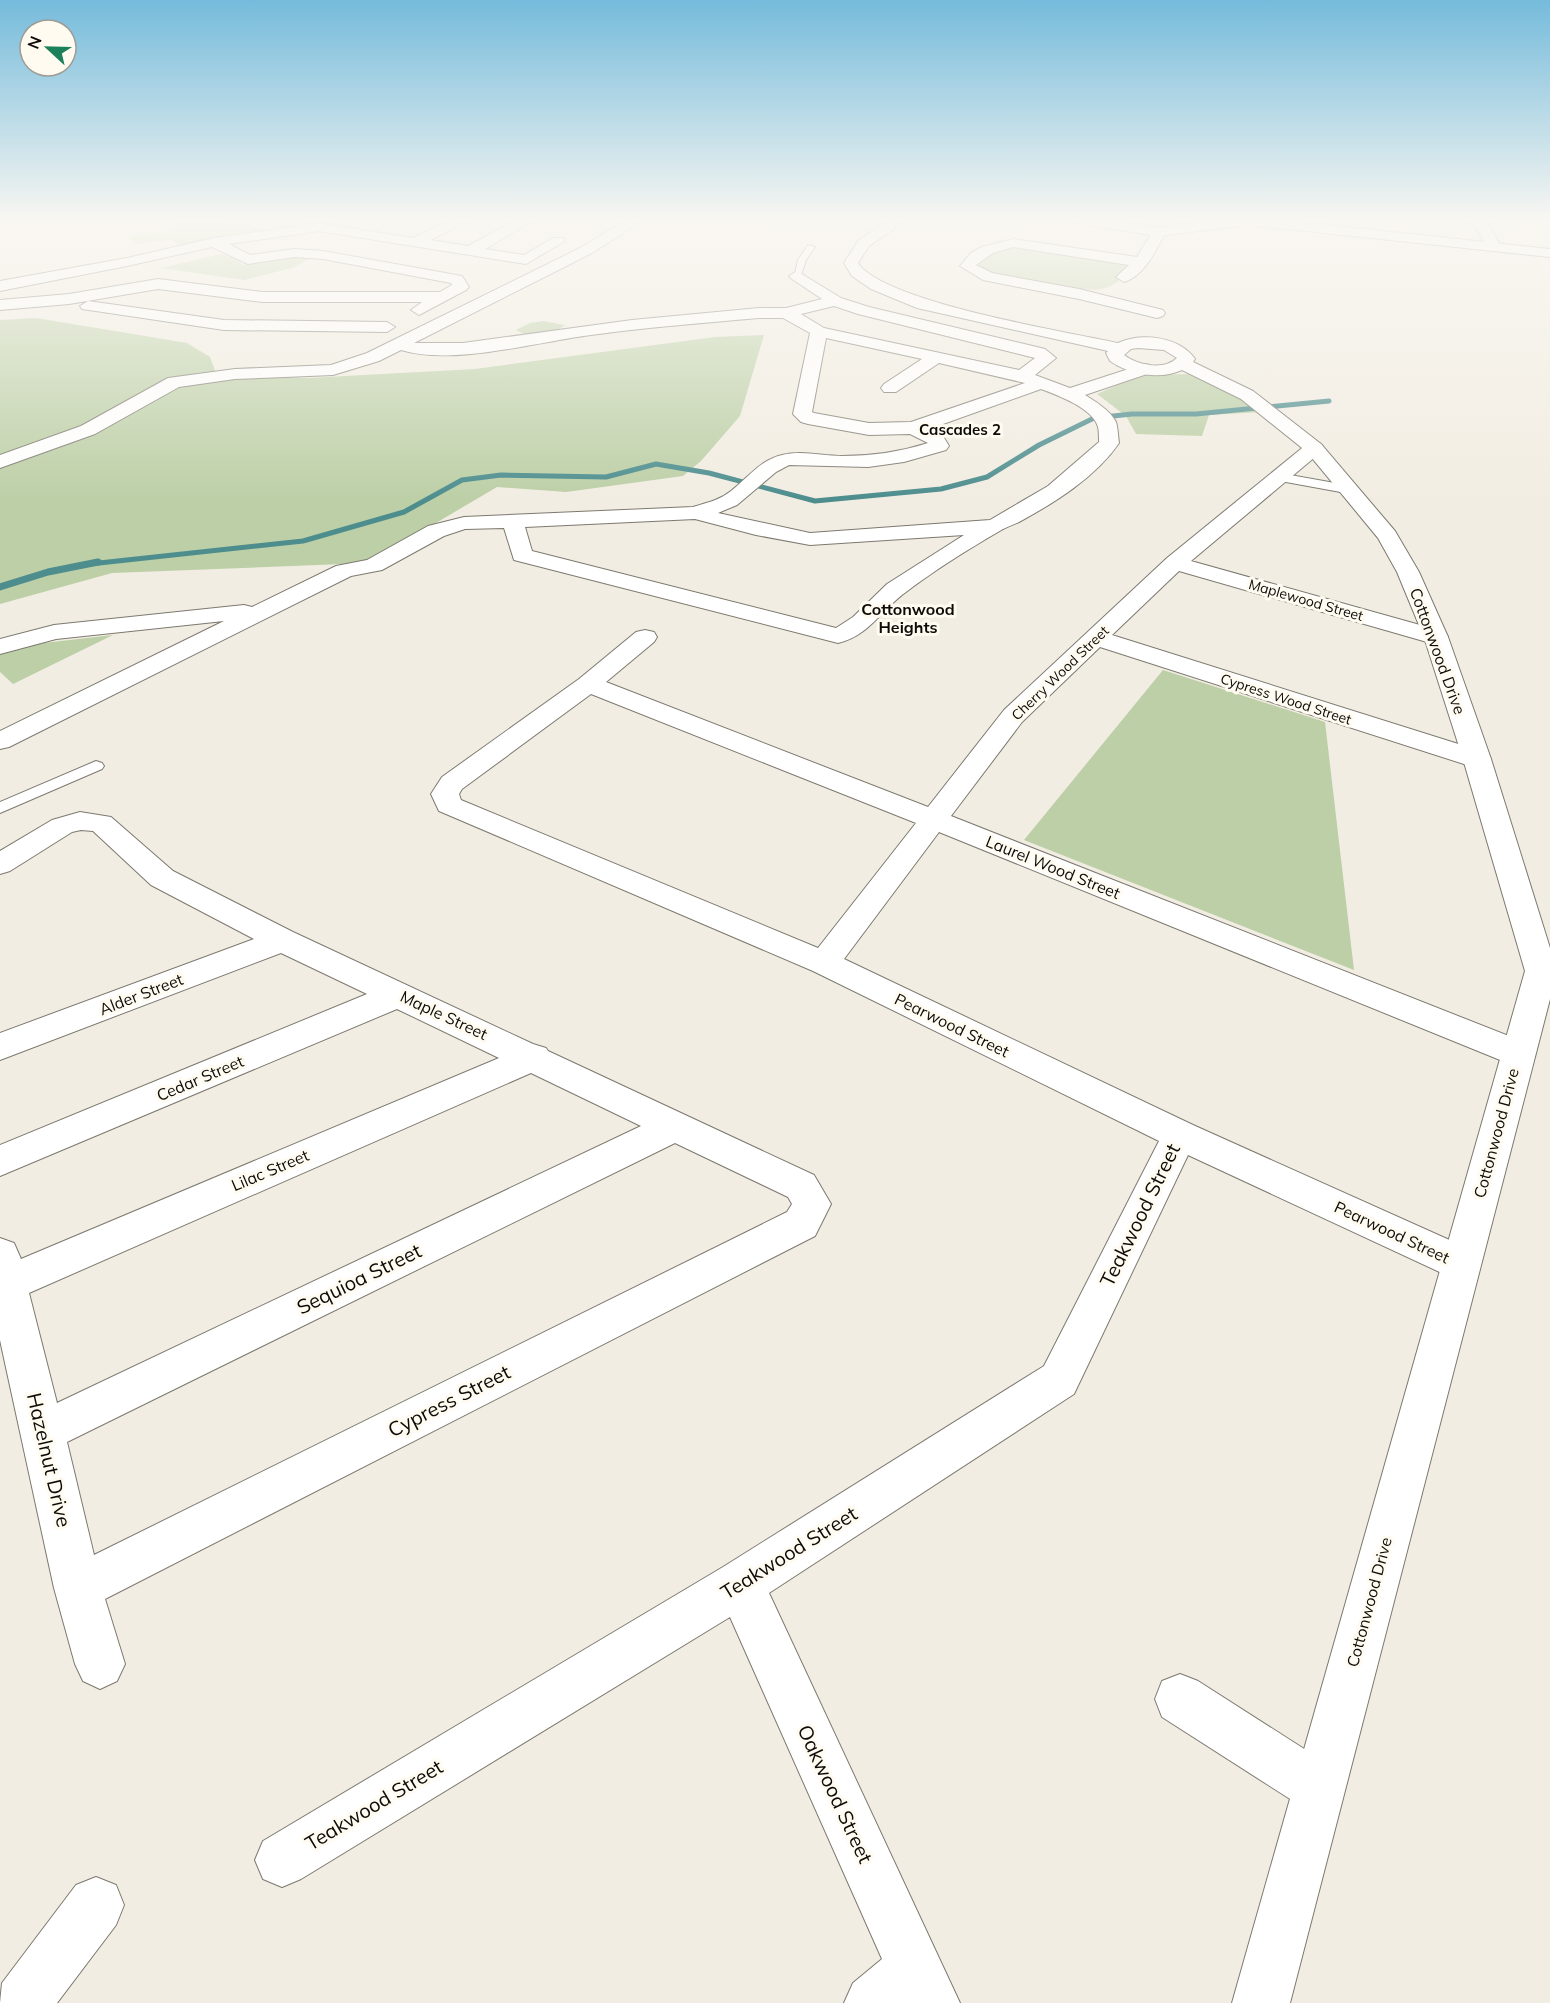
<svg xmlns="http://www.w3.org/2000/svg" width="1550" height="2003" viewBox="0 0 1550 2003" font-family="Mulish,sans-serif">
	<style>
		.green { fill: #bccfa6 }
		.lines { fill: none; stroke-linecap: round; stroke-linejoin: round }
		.stream-far1 { stroke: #4d8d8e; stroke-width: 5 }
		.stream { stroke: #4d8d8e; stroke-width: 7 }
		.service-casing { stroke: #7d796f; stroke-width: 2 }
		.minor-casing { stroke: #7d796f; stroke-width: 2 }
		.tertiary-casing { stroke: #7d796f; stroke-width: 2 }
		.service { fill: #fff; fill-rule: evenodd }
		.minor { fill: #fff; fill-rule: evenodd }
		.tertiary { fill: #fff; fill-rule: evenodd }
		.labels { text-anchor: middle; stroke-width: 6; stroke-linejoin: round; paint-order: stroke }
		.far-street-label { font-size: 14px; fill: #0d0b08; stroke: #fffbf1 }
		.far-neighbourhood-label { font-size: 15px; font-weight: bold; fill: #0d0b08; stroke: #fffbf1 }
		.far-quarter-label { font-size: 16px; font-weight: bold; fill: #0d0b08; stroke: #fffbf1 }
		.street-label { font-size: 16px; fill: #0d0b08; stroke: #fffbf1 }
		.near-street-label { font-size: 20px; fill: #0d0b08; stroke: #fffbf1 }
	</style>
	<rect width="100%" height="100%" fill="#f2ede2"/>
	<path class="green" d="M179,220H208L277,232L230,237H212L184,247L171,240L138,244L127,237L170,231Z
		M1010,246L1125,262L1133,268C1124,276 1114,287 1102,289C1078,293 997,279 978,265C985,254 997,249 1010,246Z
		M221,254L238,260L242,265L299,256L314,257L292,268L244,280L161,268Z
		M36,318L187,343L210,357L216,373L237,376L308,378L475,369L715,337L764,335L740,416L701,461L683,476L566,492L497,487L368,563L112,573L0,604V320Z
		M543,321L565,325C555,333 528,339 516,330L530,323Z
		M1193,374L1220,385L1261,412L1209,415L1202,436L1136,434L1126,416L1097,394L1140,375Z
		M113,635L13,684L0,672V654L35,644Z
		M1163,670L1325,722L1354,970L1024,840Z"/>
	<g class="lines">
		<path class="stream-far1" d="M90,564L303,541L404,512L462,480L501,475L606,477L656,464L709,473L815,501L941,489L987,477L1039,445L1094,418L1132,414H1196L1329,401"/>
		<path class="stream" d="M0,587L48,572L98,562"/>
		<g class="service-casing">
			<path id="service" d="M808,245L815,247L806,260L800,278H794L798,260Z
				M1279,473L1346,485L1352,489L1346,493L1275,480L1273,477Z
				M96,761L102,763L104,766L102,769L0,813V802Z"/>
		</g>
		<g class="minor-casing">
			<path id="minor" d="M450,220H469L431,240L468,246L516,220H534L485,249L524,255L553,238H563L565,241L526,264L319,231L229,244L250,255L295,249L323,251L462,276L469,287L466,290L419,315L411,310L422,302H263L158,289L69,304L0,310V300L69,294L158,279L263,292H440L452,285L451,283L323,259L295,257L248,264L212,247L127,266L0,291V281L127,258L214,238L319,223L413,238Z
				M627,220H644L590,254L414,343H463L632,320L759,308H786L822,299L792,279L789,276L797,271L841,298L869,307L1045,349L1056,358L1035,375L1070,388L1144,364L1150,365L1153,369L1150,373L1085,395C1095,401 1111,411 1116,422C1118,428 1118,437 1119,443C1096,477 1054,503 1019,522C1012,525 1004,528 998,532C967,550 935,570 906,592C882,609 869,636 838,643L514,560L504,528L465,529L444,536L382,570L351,576L9,747L0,749V731L224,621L56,639L0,654V639L54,625L244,605L252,607L336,566L367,560L428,526L464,517L693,507C706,503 720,500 731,491C748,478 760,460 782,455C802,450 822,456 842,456C871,456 900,452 928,443L910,434L869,435L808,424L801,422L793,414L810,333L783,318H759C703,323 647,327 591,335C536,342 454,366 401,350L379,361L333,375L235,379L179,387L95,434L0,468V455L81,426L168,378L235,369L331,365L367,353L580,248ZM834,306L858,314L1035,358L1019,370L824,328L801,314ZM826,338L922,359L884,384L881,388L884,392H896L939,363L1025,383L911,422L869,423L814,413L812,412ZM1041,389C1057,395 1093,408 1098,427C1099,431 1099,437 1099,442L1048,486L990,520L810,533L718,513L737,505L776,472L789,465L868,467L904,462L946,450L949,446L943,436L929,429ZM695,519L756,535L810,545L964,535L887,584L853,617L836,628L532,551L525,527Z
				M1468,220H1486L1501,247L1499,250H1489L1475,226Z
				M1159,228L1166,232C1156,249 1145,276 1124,282L1116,277L1129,265L1013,247L993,253L976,265L992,273L1079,289L1163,310L1165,313L1163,316L1157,318L1079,299L983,280L960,266L971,253L982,247L1013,239L1137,257L1154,229Z
				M88,301L224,320L387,322L395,327L387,332L224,330L82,309L80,306Z
				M1314,442L1321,444L1324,448L1321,452L1191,561L1445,632L1448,637L1445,642L1436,644L1427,642L1179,571L1112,635L1487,753L1491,759L1487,765L1477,767L1467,765L1100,647L1022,722L951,816L1529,1044L1534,1053L1529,1062L1517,1066L1505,1062L939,832L844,959L1193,1125L1474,1251L1480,1263L1474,1275L1460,1280L1446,1275L1188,1155L1074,1394L769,1593L960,2003H844L853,1983L882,1959L730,1617L301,1879L282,1887L263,1879L255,1860L263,1841L723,1567L1044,1366L1159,1141L813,971L439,811L431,794L442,777L579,679L636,632L645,630L654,632L657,637L654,642L606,682L928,807L1004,710L1167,558L1307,444ZM591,694L916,823L818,948L461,800L459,794L462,789Z
				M80,812L111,817L173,871L293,932L533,1044L546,1048L548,1051L814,1175L831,1204L815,1236L105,1599L125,1664L117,1681L100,1689L83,1681L75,1664L54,1588L0,1340V1238L14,1243L21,1259L499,1058L397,1009L0,1176V1145L367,994L281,953L0,1060V1033L254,939L151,885L93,831L81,830L72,832L10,871L0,874V851L52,820ZM531,1073L641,1126L57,1403L29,1293ZM675,1143L788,1197L792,1204L787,1212L94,1555L67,1442Z
				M1180,1674L1198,1681L1337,1770L1345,1788L1337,1806L1319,1814L1301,1806L1162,1717L1155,1699L1162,1681Z
				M96,1877L116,1885L124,1905L116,1925L57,2003H0L2,1983L76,1885Z"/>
		</g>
		<g class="tertiary-casing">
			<path id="tertiary" d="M889,220H907L869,246L858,263C883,302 1067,332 1118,343C1142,332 1180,337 1195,359L1193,362L1253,391L1321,444L1395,531L1419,572L1448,637L1491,759L1550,948V999L1290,2003H1232L1525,971L1463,759L1424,637L1397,572L1378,538L1307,452L1241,399L1182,370C1160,380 1130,375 1110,361L1106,353L1108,351L917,308L871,289L852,276L844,263L859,240ZM1138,348L1164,350L1177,358C1163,371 1138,365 1124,355L1131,349Z
				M1073,220H1110L1159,228L1209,220H1281L1550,249V257L1248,225L1159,236L1080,224Z"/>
		</g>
		<use href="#service" class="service"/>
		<use href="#minor" class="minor"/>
		<use href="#tertiary" class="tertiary"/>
	</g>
	<linearGradient id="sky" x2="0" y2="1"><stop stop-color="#75bbdb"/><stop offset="0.44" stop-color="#f9f7f2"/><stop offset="1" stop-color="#f9f7f2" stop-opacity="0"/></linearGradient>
	<rect width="1550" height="501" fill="url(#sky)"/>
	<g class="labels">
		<g class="far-street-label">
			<text transform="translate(1306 600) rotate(16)" y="5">Maplewood Street</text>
			<text transform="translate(1060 673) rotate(-44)" y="5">Cherry Wood Street</text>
			<text transform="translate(1286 699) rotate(18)" y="5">Cypress Wood Street</text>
		</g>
		<g class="far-neighbourhood-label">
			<text x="960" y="435">Cascades 2</text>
		</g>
		<g class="far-quarter-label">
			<text x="908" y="615">Cottonwood<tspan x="908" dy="18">Heights</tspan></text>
		</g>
		<g class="street-label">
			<text transform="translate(1438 651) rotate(70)" y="6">Cottonwood Drive</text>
			<text transform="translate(1053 867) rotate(22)" y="6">Laurel Wood Street</text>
			<text transform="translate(141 994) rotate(-21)" y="6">Alder Street</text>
			<text transform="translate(444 1015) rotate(25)" y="6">Maple Street</text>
			<text transform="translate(952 1025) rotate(26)" y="6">Pearwood Street</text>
			<text transform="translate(200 1078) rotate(-23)" y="6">Cedar Street</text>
			<text transform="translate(1496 1133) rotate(-75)" y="6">Cottonwood Drive</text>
			<text transform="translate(270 1170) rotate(-23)" y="6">Lilac Street</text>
			<text transform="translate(1392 1232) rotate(25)" y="6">Pearwood Street</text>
			<text transform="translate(1369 1602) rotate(-75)" y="6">Cottonwood Drive</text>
		</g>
		<g class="near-street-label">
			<text transform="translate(1140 1215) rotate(-64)" y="7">Teakwood Street</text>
			<text transform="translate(359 1279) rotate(-26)" y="7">Sequioa Street</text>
			<text transform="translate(449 1401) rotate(-27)" y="7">Cypress Street</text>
			<text transform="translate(49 1460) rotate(77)" y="7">Hazelnut Drive</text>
			<text transform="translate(789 1553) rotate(-32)" y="7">Teakwood Street</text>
			<text transform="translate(835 1794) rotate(65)" y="7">Oakwood Street</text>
			<text transform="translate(374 1805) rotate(-31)" y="7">Teakwood Street</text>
		</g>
	</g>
	<g transform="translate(48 48) rotate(292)"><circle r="28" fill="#fffbf1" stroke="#9e9b94" stroke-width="1.5"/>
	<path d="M0-4.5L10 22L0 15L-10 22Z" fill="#1c815b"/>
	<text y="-9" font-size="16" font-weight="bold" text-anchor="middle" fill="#0d0b08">N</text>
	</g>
</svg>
